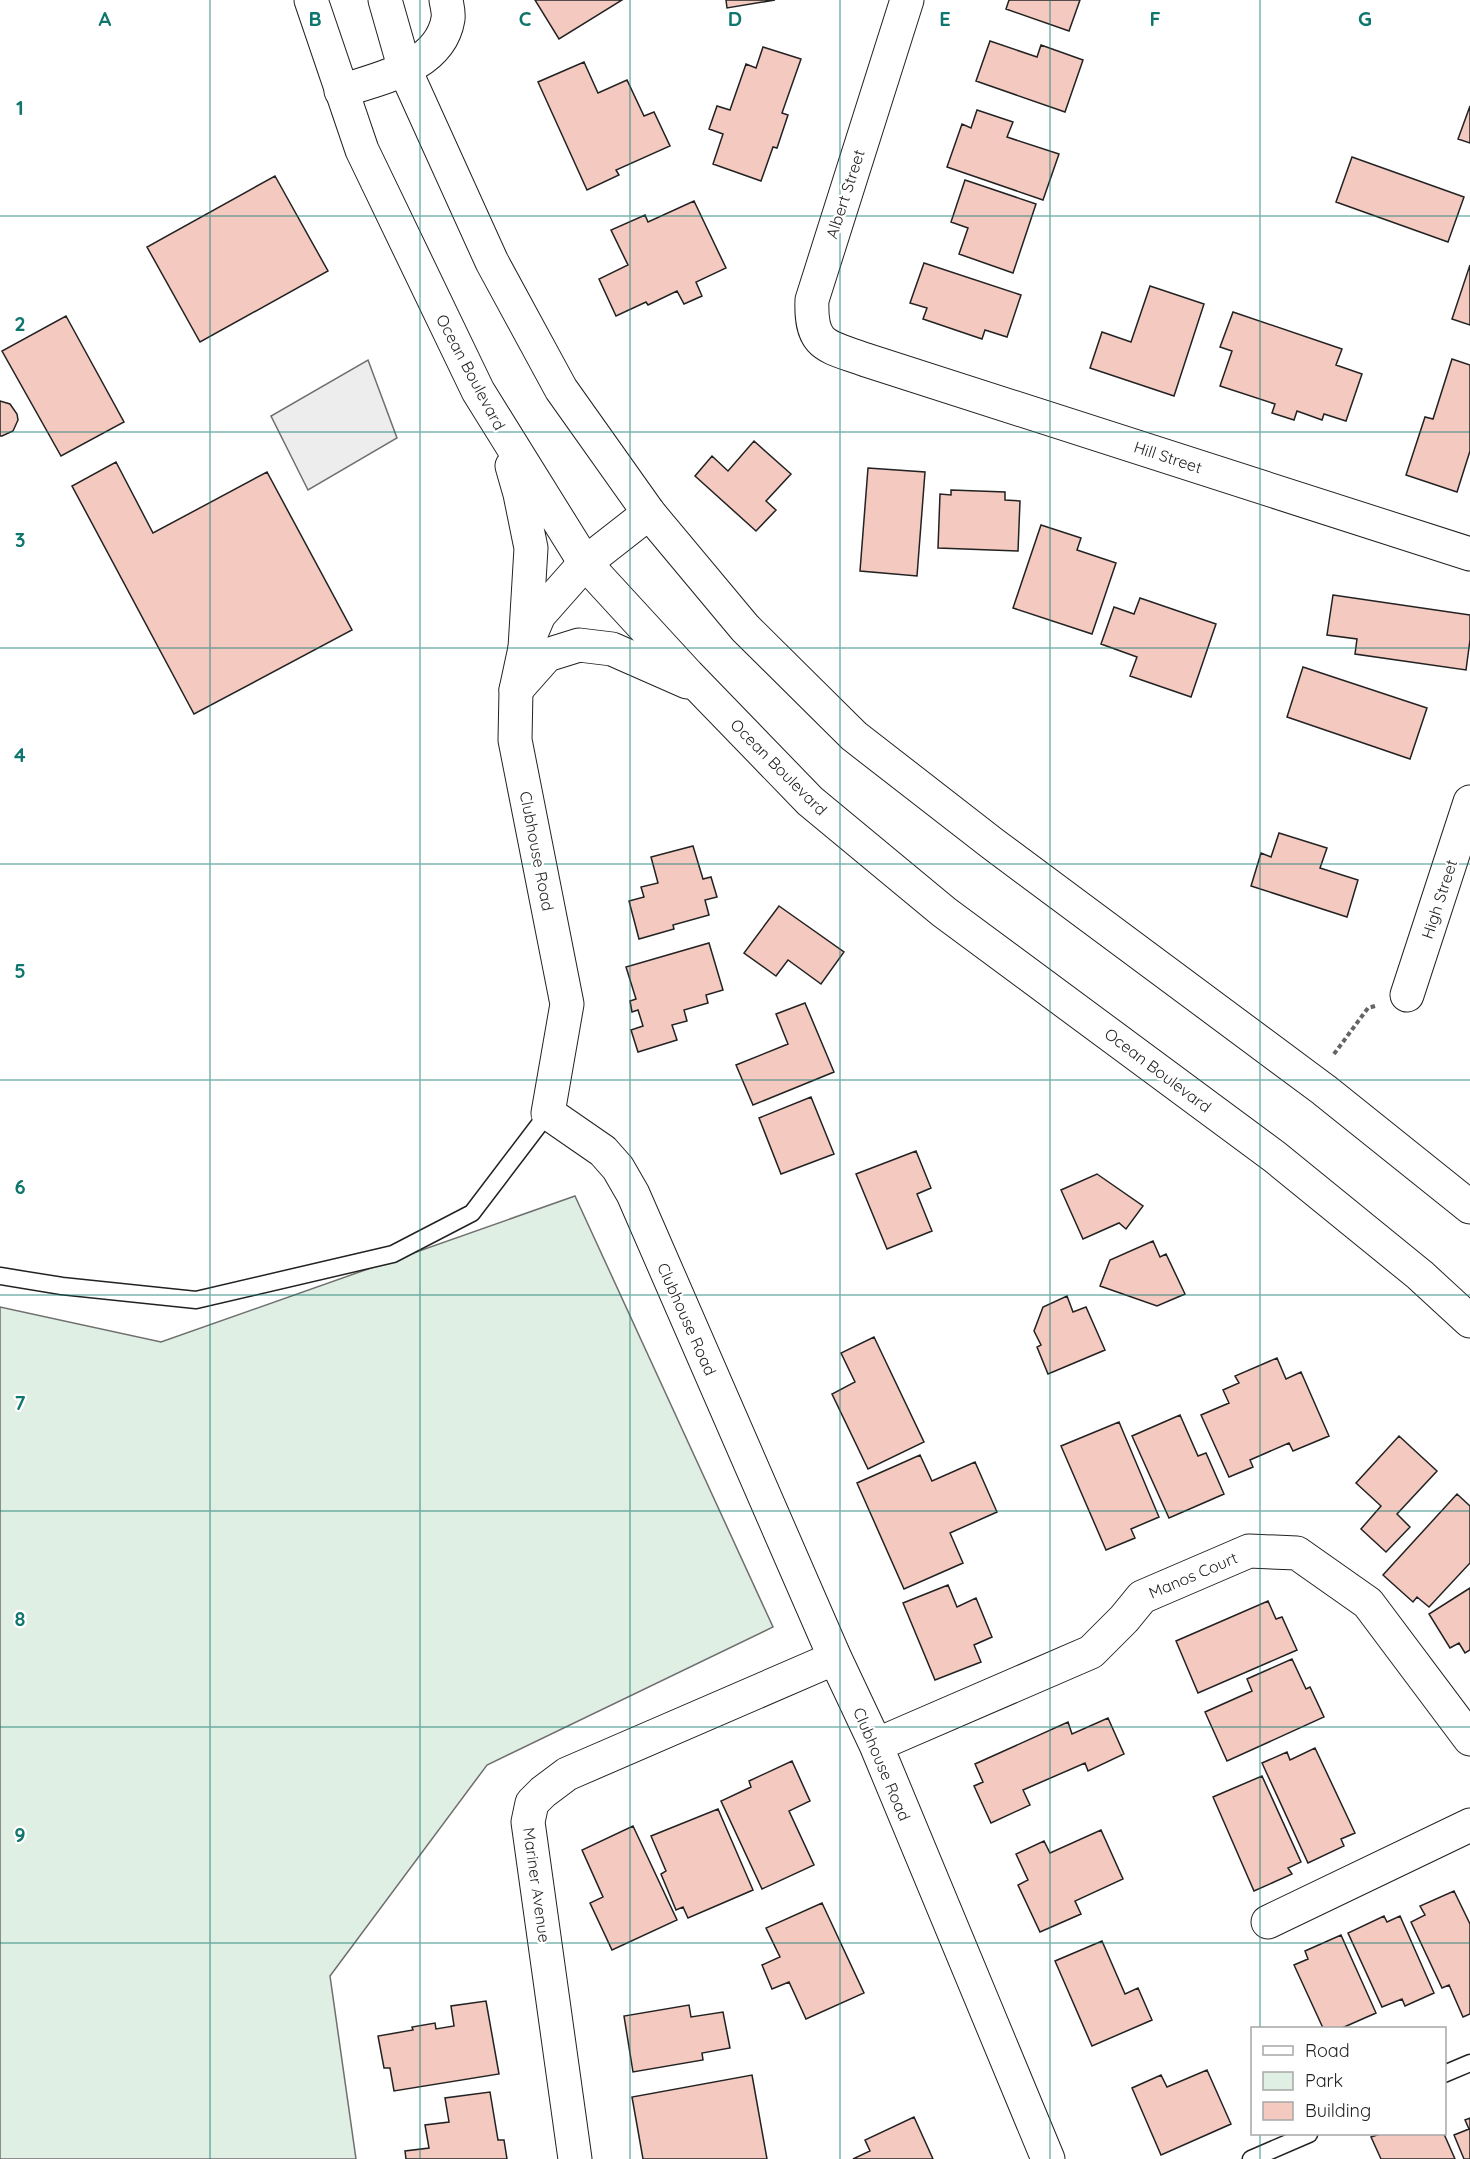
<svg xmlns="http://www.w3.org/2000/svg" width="1470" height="2159" viewBox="0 0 1470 2159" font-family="Quicksand,sans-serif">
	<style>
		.green { fill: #e0efe3; stroke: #6f6f6f; stroke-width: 1.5 }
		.parking { fill: #ededed; stroke: #6f6f6f; stroke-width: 1.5 }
		.building { fill: #f3c9c0; stroke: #222; stroke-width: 1.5 }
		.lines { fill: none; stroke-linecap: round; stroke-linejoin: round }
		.lane-casing { stroke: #222; stroke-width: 19 }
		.street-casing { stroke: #222; stroke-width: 35 }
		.primary-casing { stroke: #222; stroke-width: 35 }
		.path { stroke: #646464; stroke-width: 4; stroke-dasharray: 4.5 3; stroke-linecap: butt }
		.lane { stroke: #fff; stroke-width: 16 }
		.street { stroke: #fff; stroke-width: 33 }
		.primary { stroke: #fff; stroke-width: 33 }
		.grid { fill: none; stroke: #0f766e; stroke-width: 1.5; stroke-opacity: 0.55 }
		.labels { text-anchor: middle; stroke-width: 4.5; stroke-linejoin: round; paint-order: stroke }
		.street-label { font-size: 16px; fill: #222; stroke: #fff }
		.grid-label { font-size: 20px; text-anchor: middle; font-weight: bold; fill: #0f766e; stroke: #fff; stroke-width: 4.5; stroke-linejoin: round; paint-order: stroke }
	</style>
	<rect width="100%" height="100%" fill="#fff"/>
	<path class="green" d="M575,1196L773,1627L487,1765L330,1976L356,2159H0V1307L161,1342Z"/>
	<path class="parking" d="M368,360L397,438L308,490L271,416Z"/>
	<path class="building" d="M535,0H622L559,39Z
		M726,0H775L727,8Z
		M1009,0H1080L1069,31L1006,9Z
		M990,41L1037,57L1041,45L1083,60L1065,112L976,81Z
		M763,47L801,59L782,113L788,115L777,148L773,147L761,181L713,164L723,134L709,129L717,106L730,110L746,64L756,68Z
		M584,62L598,93L627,80L644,116L654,112L670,146L616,170L619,175L587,190L538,82Z
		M1470,106V143L1458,139Z
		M977,110L1013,122L1007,137L1059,154L1043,200L947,167L962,124L971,128Z
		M1352,157L1464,197L1448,242L1336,202Z
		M275,176L328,271L200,342L147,247Z
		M965,180L1036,204L1013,273L959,254L968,228L951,222Z
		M694,201L726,268L696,282L702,296L684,304L677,291L648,305L646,302L616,316L599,279L628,265L611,230L645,215L648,222Z
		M924,263L1021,295L1007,337L985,330L982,339L923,319L927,308L910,303Z
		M1470,265V325L1452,319Z
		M1150,286L1204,304L1174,396L1090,368L1102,332L1131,342Z
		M1233,312L1342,349L1336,365L1362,374L1346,421L1324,414L1322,420L1297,411L1294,420L1272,413L1275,404L1220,386L1232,351L1220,347Z
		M66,316L124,422L61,456L2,351Z
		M1452,359L1470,365V451L1457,492L1406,475L1425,417L1433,419Z
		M0,401L10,404L17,414L18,420L13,431L2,436H0Z
		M754,441L791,474L766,501L776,510L756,531L695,476L712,456L728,471Z
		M116,462L153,533L267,472L352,630L194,714L72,486Z
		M868,468L925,472L917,576L860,571Z
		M951,490L1005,492V500L1020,501L1018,551L938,548L940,494L951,495Z
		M1041,525L1081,538L1077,550L1116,563L1092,634L1013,608Z
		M1333,595L1470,615V640L1466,670L1355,654L1357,639L1327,635Z
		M1140,598L1216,624L1191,697L1130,676L1137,657L1101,644L1114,607L1134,614Z
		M1303,667L1427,708L1410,759L1287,717Z
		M1279,833L1327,848L1320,868L1358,880L1347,917L1251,886L1261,853L1271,857Z
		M693,846L703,879L711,877L717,897L705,900L709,915L673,925L674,929L639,939L629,901L644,897L641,887L658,883L651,857Z
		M779,906L844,952L821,984L788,960L776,976L744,953Z
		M709,943L723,990L706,995L708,1003L684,1010L687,1021L672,1025L677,1040L638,1052L631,1030L643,1026L638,1010L632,1012L630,1001L636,999L626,967Z
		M805,1003L834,1072L753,1105L736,1065L788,1044L776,1014Z
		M811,1097L834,1154L781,1174L759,1118Z
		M916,1151L931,1188L917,1194L932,1231L887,1249L856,1174Z
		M1097,1174L1143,1206L1126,1229L1119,1223L1083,1239L1061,1190Z
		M1153,1241L1160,1257L1166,1254L1185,1294L1157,1306L1100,1286L1110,1260Z
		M1067,1296L1073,1312L1086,1307L1105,1350L1048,1374L1037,1347L1041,1345L1034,1331L1043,1307Z
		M874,1337L924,1442L868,1469L832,1394L855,1382L841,1353Z
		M1277,1358L1286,1379L1301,1372L1329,1436L1293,1451L1289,1443L1250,1460L1253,1467L1229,1477L1201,1415L1229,1403L1223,1390L1239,1383L1235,1376Z
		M1180,1415L1198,1456L1206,1453L1224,1494L1169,1518L1132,1436Z
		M1119,1422L1159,1517L1131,1529L1135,1538L1106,1550L1061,1446Z
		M1399,1436L1437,1471L1397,1514L1410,1527L1386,1552L1361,1529L1381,1506L1356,1483Z
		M920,1455L932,1481L975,1462L997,1512L950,1533L963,1563L904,1589L857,1483Z
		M1457,1494L1470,1506V1563L1429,1607L1417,1597L1413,1602L1383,1575Z
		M948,1585L957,1607L976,1598L992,1637L974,1645L981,1662L935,1680L903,1603Z
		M1470,1588V1650L1465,1653L1459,1643L1450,1648L1429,1614Z
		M1268,1601L1276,1619L1282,1617L1297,1650L1198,1693L1176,1641Z
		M1292,1659L1306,1689L1310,1687L1324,1717L1227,1761L1205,1712L1252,1691L1247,1679Z
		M1108,1718L1124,1754L1088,1771L1085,1763L1023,1790L1030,1805L991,1823L974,1786L983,1782L975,1764L1068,1722L1072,1734Z
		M1315,1748L1355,1833L1341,1839L1344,1846L1308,1863L1262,1763L1287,1752L1290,1760Z
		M792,1761L810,1801L789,1811L814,1865L762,1889L721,1801L751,1787L749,1781Z
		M1262,1776L1301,1862L1288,1868L1292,1874L1254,1891L1213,1797Z
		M718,1809L753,1890L688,1918L683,1907L676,1910L661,1874L666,1871L651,1836Z
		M633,1826L677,1920L612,1950L590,1903L603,1897L582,1850Z
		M1101,1830L1123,1879L1075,1901L1081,1914L1040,1932L1018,1885L1028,1880L1016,1854L1044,1841L1050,1853Z
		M1454,1891L1470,1924V2014L1463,2017L1449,1985L1442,1988L1411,1922L1425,1915L1420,1906Z
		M822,1903L864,1993L806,2019L789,1982L772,1989L762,1965L780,1957L766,1928Z
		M1384,1916L1387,1922L1400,1916L1434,1993L1405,2006L1402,1999L1382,2007L1348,1933Z
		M1341,1935L1376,2013L1342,2028H1323L1294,1965L1308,1959L1305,1951Z
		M1102,1941L1125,1994L1138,1988L1152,2020L1092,2046L1055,1961Z
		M486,2001L499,2074L394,2091L390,2068H384L378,2036L413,2030L412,2027L435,2023L436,2029L454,2026L451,2006Z
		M689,2005L691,2017L723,2012L730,2048L702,2053L703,2060L633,2072L624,2016Z
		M1207,2070L1231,2124L1161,2155L1132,2088L1161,2075L1167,2087Z
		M752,2075L767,2159H643L632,2097Z
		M490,2092L498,2140H504L507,2159H406L405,2151L429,2148L425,2125L449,2122L445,2098Z
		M914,2117L933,2159H853L870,2151L865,2140Z
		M1470,2118V2159H1464L1454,2135L1469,2129L1465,2120Z
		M1380,2134H1444L1455,2159H1381L1371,2137Z"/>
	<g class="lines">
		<g class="lane-casing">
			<path id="lane" d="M0,1276L62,1286L196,1300L393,1254L472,1213L548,1113
				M1444,2074L1470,2063
				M1251,2159L1309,2134"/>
		</g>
		<g class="street-casing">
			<path id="street" d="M907,0L812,300C810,348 828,346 866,360L1470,554
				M341,91C380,78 440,67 448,19C449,13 447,6 446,0
				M649,513L585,563L539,615L525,648L516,690L515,740L567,1004L548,1113L603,1151L618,1168L633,1194L835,1658L876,1745L1048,2159
				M1407,995L1470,802
				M876,1745L1091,1652L1124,1619L1142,1597L1249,1551L1297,1553L1368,1603L1470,1739
				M1268,1922L1470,1825
				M575,2159L528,1822L532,1803L543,1792L567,1774L835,1658"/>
		</g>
		<g class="primary-casing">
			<path id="primary" d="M311,0L362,150L478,391L585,563L688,675L810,801L944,912L1275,1157L1420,1275L1470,1321
				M385,0L405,70L492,262L561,389L649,513L745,628L854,736L993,844L1324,1090L1470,1207
				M512,466L520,494L531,548L525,648
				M516,690L547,655L579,645L612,649L687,682"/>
		</g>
		<path class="path" d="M1334,1054L1368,1008L1375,1006"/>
		<use href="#lane" class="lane"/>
		<use href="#street" class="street"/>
		<use href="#primary" class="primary"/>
	</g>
	<path class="grid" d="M210,0V2159M420,0V2159M630,0V2159M840,0V2159M1050,0V2159M1260,0V2028M0,216H1470M0,432H1470M0,648H1470M0,864H1470M0,1080H1470M0,1295H1470M0,1511H1470M0,1727H1470M0,1943H1470M1260,2134V2159"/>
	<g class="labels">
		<g class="street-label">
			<text transform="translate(845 194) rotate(-72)" y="6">Albert Street</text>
			<text transform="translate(471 372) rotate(62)" y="6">Ocean Boulevard</text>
			<text transform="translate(1168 457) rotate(18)" y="6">Hill Street</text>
			<text transform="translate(779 767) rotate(45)" y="6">Ocean Boulevard</text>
			<text transform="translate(537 851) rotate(79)" y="6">Clubhouse Road</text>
			<text transform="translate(1439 899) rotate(-72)" y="6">High Street</text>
			<text transform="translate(1158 1070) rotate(37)" y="6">Ocean Boulevard</text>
			<text transform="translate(687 1319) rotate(66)" y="6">Clubhouse Road</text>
			<text transform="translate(1193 1575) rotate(-23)" y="6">Manos Court</text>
			<text transform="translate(882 1764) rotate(67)" y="6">Clubhouse Road</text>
			<text transform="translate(537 1885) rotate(82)" y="6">Mariner Avenue</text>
		</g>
	</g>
	<g class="grid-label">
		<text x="105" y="26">A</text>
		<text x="315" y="26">B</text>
		<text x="525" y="26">C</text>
		<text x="735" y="26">D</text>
		<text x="945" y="26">E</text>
		<text x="1155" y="26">F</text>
		<text x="1365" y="26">G</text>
		<text x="20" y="115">1</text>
		<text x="20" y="331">2</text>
		<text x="20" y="547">3</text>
		<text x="20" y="762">4</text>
		<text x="20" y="978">5</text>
		<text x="20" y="1194">6</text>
		<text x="20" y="1410">7</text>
		<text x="20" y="1626">8</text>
		<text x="20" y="1842">9</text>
	</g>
	<rect x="1251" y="2027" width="195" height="108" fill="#ffffff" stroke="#a7a7a7" stroke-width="1.5"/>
	<rect x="1263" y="2046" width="30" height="9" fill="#ffffff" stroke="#a7a7a7" stroke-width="1.5"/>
	<text x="1305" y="2057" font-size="18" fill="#222222">Road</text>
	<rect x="1263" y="2072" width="30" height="18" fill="#e0efe3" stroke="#a7a7a7" stroke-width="1.5"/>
	<text x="1305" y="2087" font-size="18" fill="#222222">Park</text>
	<rect x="1263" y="2102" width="30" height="18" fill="#f3c9c0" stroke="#a7a7a7" stroke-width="1.5"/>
	<text x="1305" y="2117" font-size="18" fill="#222222">Building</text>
</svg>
